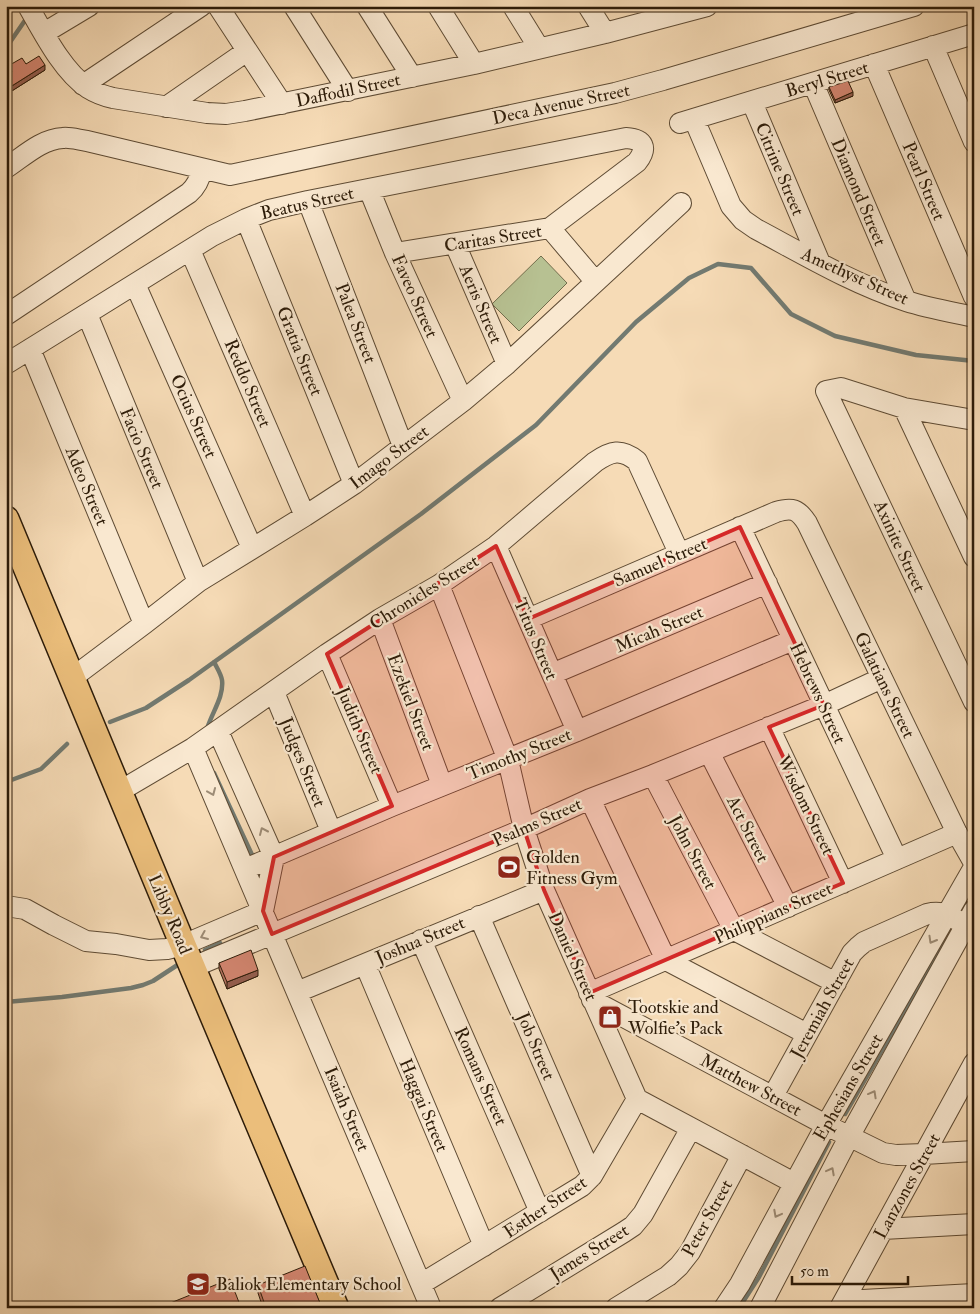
<svg xmlns="http://www.w3.org/2000/svg" width="980" height="1314" viewBox="0 0 980 1314" font-family="'IM FELL Double Pica',serif">
	<style>
		.green { fill: #b7c192; stroke: #726e4d }
		.lines { fill: none; stroke-linecap: round; stroke-linejoin: round }
		.stream { stroke: #727a71; stroke-width: 4.5 }
		.minor-casing { stroke: #5e4b34; stroke-width: 22 }
		.major-casing { stroke: #2c1b08; stroke-width: 28 }
		.minor { stroke: #f9e8d0; stroke-width: 20 }
		.major { stroke: #ebbe7b; stroke-width: 25 }
		.wall { fill: #b67361; stroke: #2c1b08 }
		.shaded-wall { fill: #945e4f; stroke: #2c1b08 }
		.building { fill: #d48671; stroke: #2c1b08 }
		.oneway { stroke: #9d8c76 }
		.marked { fill: #d62828; fill-opacity: 0.2; stroke: #d62828; stroke-width: 4; stroke-linejoin: round }
		.labels { text-anchor: middle; stroke-width: 4.5; stroke-linejoin: round; paint-order: stroke }
		.street-label { font-size: 18px; fill: #2c1b08; stroke: #f9e8d0 }
		.poi-label { font-size: 18px; fill: #2c1b08; stroke: #f9e8d0; text-anchor: start }
	</style>
	<rect width="100%" height="100%" fill="#f6dbb6"/>
	<filter id="stains"><feTurbulence type="fractalNoise" baseFrequency=".004" numOctaves="4"/><feColorMatrix values="0 0 0 0 .2 0 0 0 0 .09 0 0 0 0 .02 0 0 0 .5 -.17"/></filter>
	<radialGradient id="worn" r=".72"><stop offset=".6" stop-color="#630" stop-opacity="0"/><stop offset="1" stop-color="#630" stop-opacity=".3"/></radialGradient>
	<path class="green" d="M541,256L567,283L519,331L492,304Z"/>
	<g class="lines">
		<path class="stream" d="M6,48L28,16
			M110,722L146,708L189,680L421,514L536,425L636,322L689,278L718,264L751,268L791,314L835,336L916,355L974,361
			M208,726C213,711 224,696 222,680C221,674 217,668 214,662
			M214,773L254,859
			M6,782L41,769L67,744
			M205,950L220,943
			M6,1002L62,997L131,988L143,985L153,981L179,964
			M845,1114L954,926
			M739,1308L759,1277L829,1142"/>
		<g class="minor-casing">
			<path id="minor" d="M28,6C43,32 63,72 88,88C96,93 104,96 113,98L207,113L226,114L245,111L474,64L605,33L707,6
				M218,6L282,104
				M294,6L348,91
				M367,6L412,77
				M438,6L474,64
				M513,6L539,48
				M588,6L605,33
				M44,33L89,6
				M933,46L974,142
				M874,64L974,297
				M813,83L906,301
				M83,85L201,6
				M752,102L820,263
				M166,107L247,51
				M694,119L731,206L743,220L756,229C805,255 853,284 906,301C928,308 951,312 974,317
				M680,123L974,34
				M6,168C23,157 41,139 63,138C70,137 79,140 87,141L230,175L615,93L663,80L914,6
				M369,189L395,253L463,401
				M308,201L403,446
				M246,219L354,484
				M550,228L595,281
				M455,244L507,364
				M190,250L305,516
				M135,284L252,548
				M87,314L198,582
				M6,315L189,193C197,186 200,179 202,169
				M30,349L144,624
				M6,364L212,236L246,219L269,210L308,201L626,138C644,139 648,148 637,162L550,228L395,253
				M904,408L974,557
				M974,420L904,408L841,388L826,391L974,702
				M740,527L897,859
				M496,546L577,731
				M439,585L508,760L524,829L544,890L637,1099L794,1183
				M380,619L442,785
				M528,619L776,512C792,507 798,509 807,523L957,833L974,863
				M327,654L392,806
				M552,674L767,583
				M72,678L144,624L198,582L305,516L354,484L463,401L507,364L681,203
				M274,692L331,831
				M769,727L843,883
				M218,731L274,857L263,911
				M193,748L431,1308
				M709,752L788,907
				M653,775L734,930L836,983
				M120,791L193,748L327,654L380,619L439,585L496,546L595,462C611,451 621,448 637,461L679,553
				M590,799L666,960L807,1034
				M245,869L392,806L577,731L793,640
				M6,906L25,909L54,925L86,941L116,944L149,950L167,949L183,945L263,911
				M479,916L592,1176
				M421,940L540,1212
				M365,964L484,1246
				M193,967L524,829L590,799L653,775L824,705L882,678
				M297,992L544,890
				M589,993L957,833
				M592,1000L826,1125L883,1153L896,1155L924,1154L974,1151
				M773,1096L852,953L858,947L864,942L927,914C940,911 945,914 957,920
				M883,1229L974,1224
				M421,1284L582,1186L592,1176L637,1099
				M844,1301L974,1294
				M500,1308L624,1232L633,1226L643,1214L691,1128
				M616,1308L668,1276L679,1266L690,1252L742,1155
				M724,1308L740,1284L826,1125L974,867
				M760,1308L849,1137L974,910
				M840,1308L974,1063"/>
		</g>
		<g class="major-casing">
			<path id="major" d="M6,519L183,945L336,1308"/>
		</g>
		<use href="#minor" class="minor"/>
		<use href="#major" class="major"/>
	</g>
	<path class="wall" d="M26,64L45,70L7,94L6,76L10,73L8,71V66Z
		M829,87L853,96L835,103L829,90Z
		M219,963L258,976L227,989L219,969Z
		M258,1285L322,1308H263L258,1293Z"/>
	<path class="shaded-wall" d="M45,65V70L7,94V89Z
		M853,92V96L835,103V100Z
		M258,970V976L227,989V982Z
		M240,1305V1308H234V1307Z"/>
	<path class="building" d="M39,56L45,65L7,89L6,76L12,72L8,66L22,58L26,64Z
		M848,81L853,92L835,100L829,87Z
		M251,950L258,970L227,982L219,963Z
		M305,1266L322,1308H266L258,1285Z
		M230,1279L240,1305L234,1307V1308H158Z
		M133,1305L134,1308H128Z"/>
	<defs><path id="oneway-chevron" d="M-2-3.5L2.5 0L-2 3.5" fill="none" stroke-width="1.6" stroke-linecap="round" stroke-linejoin="round" transform="scale(1.25)"/></defs>
	<g class="oneway">
		<use href="#oneway-chevron" transform="translate(212 792) rotate(67)"/>
		<use href="#oneway-chevron" transform="translate(263 831) rotate(-114)"/>
		<use href="#oneway-chevron" transform="translate(204 936) rotate(157)"/>
		<use href="#oneway-chevron" transform="translate(932 940) rotate(120)"/>
		<use href="#oneway-chevron" transform="translate(873 1094) rotate(-61)"/>
		<use href="#oneway-chevron" transform="translate(831 1171) rotate(-62)"/>
		<use href="#oneway-chevron" transform="translate(777 1214) rotate(118)"/>
	</g>
	<path class="marked" d="M740,527L824,705L769,727L843,883L589,993L544,890L524,829L272,934L263,911L274,857L392,806L327,654L496,546L528,619Z"/>
	<defs>
		<g id="stadium-square" transform="scale(1.25)"><rect x="-9" y="-9" width="18" height="18" rx="4" fill="#8f2418" stroke="#f9e8d0"/><path d="M0-5a6.5 5 0 1 0 0 10a6.5 5 0 1 0 0-10ZM-3.5-1.8h7v3.6h-7Z" fill="#fff"/></g>
		<g id="shop-square" transform="scale(1.25)"><rect x="-9" y="-9" width="18" height="18" rx="4" fill="#8f2418" stroke="#f9e8d0"/><path d="M-5-2.5h2.3a2.7 3.5 0 0 1 5.4 0H5L5.5 6h-11ZM-1.5-2.5h3a1.5 2.3 0 0 0-3 0Z" fill="#fff"/></g>
		<g id="school-square" transform="scale(1.25)"><rect x="-9" y="-9" width="18" height="18" rx="4" fill="#8f2418" stroke="#f9e8d0"/><path d="M0-5L7-2L0 1L-7-2ZM-4 1L0 2.5L4 1V4Q0 6-4 4Z" fill="#fff"/></g>
	</defs>
	<g fill-rule="evenodd">
		<use href="#stadium-square" x="509" y="867"/>
		<use href="#shop-square" x="610" y="1017"/>
		<use href="#school-square" x="198" y="1284"/>
	</g>
	<g class="labels">
		<g class="street-label">
			<text transform="translate(827 79) rotate(-17)" y="6">Beryl Street</text>
			<text transform="translate(348 90) rotate(-12)" y="6">Daffodil Street</text>
			<text transform="translate(561 104) rotate(-12)" y="6">Deca Avenue Street</text>
			<text transform="translate(780 169) rotate(67)" y="6">Citrine Street</text>
			<text transform="translate(924 181) rotate(67)" y="6">Pearl Street</text>
			<text transform="translate(859 192) rotate(67)" y="6">Diamond Street</text>
			<text transform="translate(307 203) rotate(-13)" y="6">Beatus Street</text>
			<text transform="translate(493 238) rotate(-9)" y="6">Caritas Street</text>
			<text transform="translate(855 276) rotate(24)" y="6">Amethyst Street</text>
			<text transform="translate(415 296) rotate(66)" y="6">Faveo Street</text>
			<text transform="translate(481 304) rotate(67)" y="6">Aeris Street</text>
			<text transform="translate(356 323) rotate(69)" y="6">Palea Street</text>
			<text transform="translate(300 351) rotate(68)" y="6">Gratia Street</text>
			<text transform="translate(248 383) rotate(67)" y="6">Reddo Street</text>
			<text transform="translate(194 416) rotate(66)" y="6">Ocius Street</text>
			<text transform="translate(142 448) rotate(67)" y="6">Facio Street</text>
			<text transform="translate(389 457) rotate(-37)" y="6">Imago Street</text>
			<text transform="translate(87 486) rotate(67)" y="6">Adeo Street</text>
			<text transform="translate(900 546) rotate(65)" y="6">Axinite Street</text>
			<text transform="translate(660 562) rotate(-23)" y="6">Samuel Street</text>
			<text transform="translate(424 592) rotate(-32)" y="6">Chronicles Street</text>
			<text transform="translate(659 629) rotate(-23)" y="6">Micah Street</text>
			<text transform="translate(536 639) rotate(67)" y="6">Titus Street</text>
			<text transform="translate(885 685) rotate(64)" y="6">Galatians Street</text>
			<text transform="translate(818 693) rotate(65)" y="6">Hebrews Street</text>
			<text transform="translate(411 702) rotate(69)" y="6">Ezekiel Street</text>
			<text transform="translate(360 730) rotate(67)" y="6">Judith Street</text>
			<text transform="translate(519 754) rotate(-22)" y="6">Timothy Street</text>
			<text transform="translate(303 762) rotate(68)" y="6">Judges Street</text>
			<text transform="translate(806 805) rotate(64)" y="6">Wisdom Street</text>
			<text transform="translate(537 822) rotate(-24)" y="6">Psalms Street</text>
			<text transform="translate(748 829) rotate(63)" y="6">Act Street</text>
			<text transform="translate(693 852) rotate(62)" y="6">John Street</text>
			<text transform="translate(773 913) rotate(-24)" y="6">Philippians Street</text>
			<text transform="translate(170 914) rotate(67)" y="6">Libby Road</text>
			<text transform="translate(420 940) rotate(-23)" y="6">Joshua Street</text>
			<text transform="translate(573 956) rotate(66)" y="6">Daniel Street</text>
			<text transform="translate(822 1008) rotate(-61)" y="6">Jeremiah Street</text>
			<text transform="translate(536 1046) rotate(67)" y="6">Job Street</text>
			<text transform="translate(481 1076) rotate(66)" y="6">Romans Street</text>
			<text transform="translate(751 1085) rotate(28)" y="6">Matthew Street</text>
			<text transform="translate(848 1087) rotate(-60)" y="6">Ephesians Street</text>
			<text transform="translate(424 1105) rotate(67)" y="6">Haggai Street</text>
			<text transform="translate(347 1109) rotate(67)" y="6">Isaiah Street</text>
			<text transform="translate(907 1186) rotate(-61)" y="6">Lanzones Street</text>
			<text transform="translate(545 1207) rotate(-34)" y="6">Esther Street</text>
			<text transform="translate(707 1218) rotate(-61)" y="6">Peter Street</text>
			<text transform="translate(589 1252) rotate(-32)" y="6">James Street</text>
		</g>
		<g class="poi-label">
			<text x="526" y="863">Golden<tspan x="526" dy="21">Fitness Gym</tspan></text>
			<text x="628" y="1013">Tootskie and<tspan x="628" dy="21">Wolfie's Pack</tspan></text>
			<text x="216" y="1290">Baliok Elementary School</text>
		</g>
	</g>
	<rect width="980" height="1314" fill="none" stroke="#f6dbb6" stroke-width="25"/>
	<rect x="8" y="8" width="965" height="1299" fill="none" stroke="#2c1b08" stroke-width="2.5"/>
	<rect x="12" y="12" width="955" height="1289" fill="none" stroke="#2c1b08"/>
	<path d="M792 1276v8h116v-8" fill="none" stroke="#2c1b08" stroke-width="2.5"/>
	<text x="800" y="1276" font-size="15" fill="#2c1b08" stroke="#f9e8d0" stroke-width="4" paint-order="stroke">50 m</text>
	<rect width="100%" height="100%" filter="url(#stains)"/>
	<rect width="100%" height="100%" fill="url(#worn)"/>
</svg>
